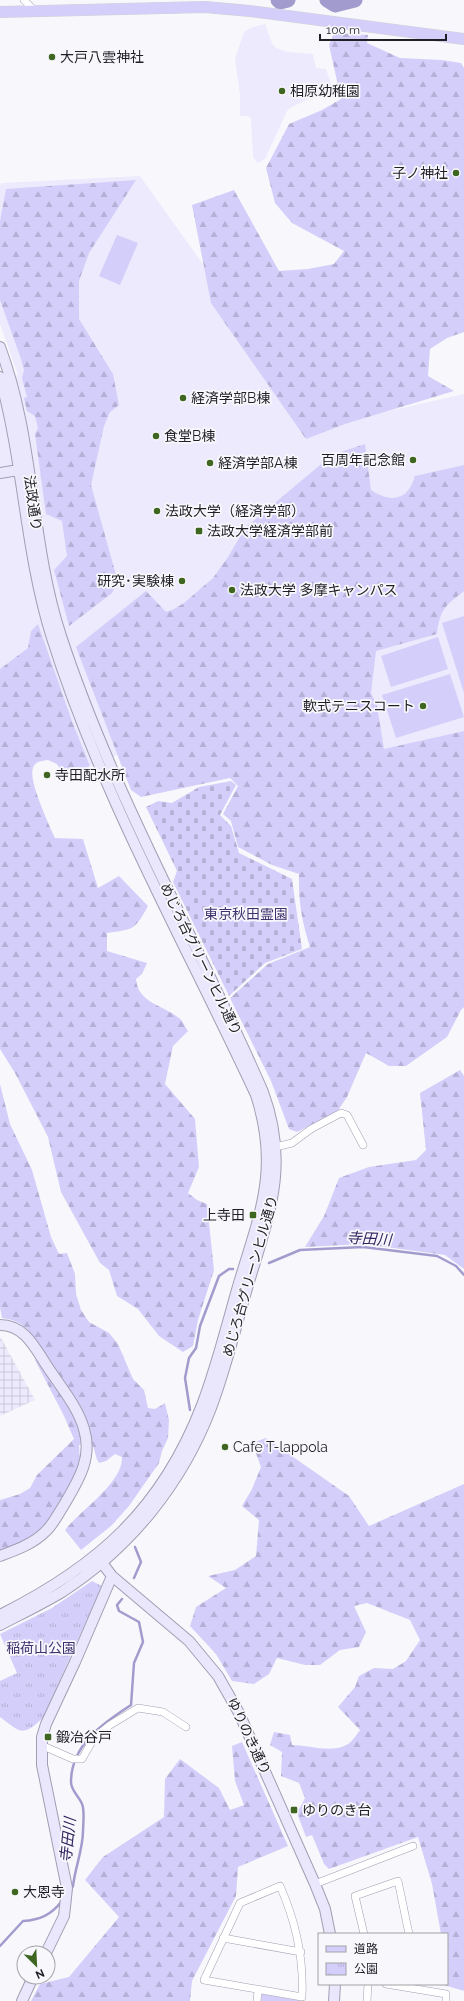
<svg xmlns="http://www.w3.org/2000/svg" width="464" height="2001" viewBox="0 0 464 2001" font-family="Raleway,'Noto Sans JP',sans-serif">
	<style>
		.built { fill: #eceafc }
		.industrial { fill: url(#industrial-grid) }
		.forest { fill: url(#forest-firs) }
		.cemetery { fill: url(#cemetery-stones) }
		.park { fill: url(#park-tufts) }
		.pitch { fill: #d4cefa }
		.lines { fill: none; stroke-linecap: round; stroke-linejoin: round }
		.stream { stroke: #a29cce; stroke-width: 2.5 }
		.river { stroke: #a29cce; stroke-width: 15 }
		.street-casing { stroke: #a09eb2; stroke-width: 8 }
		.secondary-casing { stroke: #a09eb2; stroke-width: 12 }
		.primary-casing { stroke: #d2d2d4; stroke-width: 12 }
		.street { stroke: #fff; stroke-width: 7 }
		.secondary { stroke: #eae7fd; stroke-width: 10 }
		.primary { stroke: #d4cefa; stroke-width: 11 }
		.poi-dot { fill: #3e6621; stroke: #f8f8fc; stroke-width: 1.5 }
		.labels { text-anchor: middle; stroke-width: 3.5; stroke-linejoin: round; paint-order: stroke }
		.poi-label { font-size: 14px; fill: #201f26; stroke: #f8f8fc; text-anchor: start }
		.street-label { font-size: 14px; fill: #201f26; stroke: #f8f8fc }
		.park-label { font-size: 14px; fill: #3e316e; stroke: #f8f8fc }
		.water-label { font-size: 15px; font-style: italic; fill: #31225e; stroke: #f8f8fc }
	</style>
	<defs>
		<pattern id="industrial-grid" width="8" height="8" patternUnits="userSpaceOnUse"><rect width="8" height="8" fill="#eceafc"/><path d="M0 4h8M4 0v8" fill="none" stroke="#cac8d8"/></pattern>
		<pattern id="forest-firs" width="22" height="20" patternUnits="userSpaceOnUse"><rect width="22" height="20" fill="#d4cefa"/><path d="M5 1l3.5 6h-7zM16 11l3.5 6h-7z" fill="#b6b0d6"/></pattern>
		<pattern id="cemetery-stones" width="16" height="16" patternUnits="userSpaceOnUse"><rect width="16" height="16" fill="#d4cefa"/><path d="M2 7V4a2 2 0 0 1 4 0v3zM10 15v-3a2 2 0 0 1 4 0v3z" fill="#b6b0d6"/></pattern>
		<pattern id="park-tufts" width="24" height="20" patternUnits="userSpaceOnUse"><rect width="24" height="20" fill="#d4cefa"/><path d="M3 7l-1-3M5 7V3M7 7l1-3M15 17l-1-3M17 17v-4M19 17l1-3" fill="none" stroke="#b6b0d6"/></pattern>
	</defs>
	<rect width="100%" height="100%" fill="#f8f8fc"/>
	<path class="built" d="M265,24L272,43L276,48L288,52L313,54L316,68L326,69L332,87L288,109L265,159L258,163L253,157L251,118L248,116H240V95L235,58L244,32L253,27Z
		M140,176L319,427L464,394V861L233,753L131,790L117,755L65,777L58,762L46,755L0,784V380L18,375L0,324V186L1,183Z"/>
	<path class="industrial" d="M0,1336L35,1400L0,1416Z"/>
	<path class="forest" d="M334,33L368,35L367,43L400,58L442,60L461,63L464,68V332L447,338L430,349L428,376L454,391L345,424L306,439L211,303L192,205L234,190L279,271L308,269L334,264L344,251L292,223L275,203L266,168L289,124L322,110L341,99L329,45Z
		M136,180L89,253L79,281V319L113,374L119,405L110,412L104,426L91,485L118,582L112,593L69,626L54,570L67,556L62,521L46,514L35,434L38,428L35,416L27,411L24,398L27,397L22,378L24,370L20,356L0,300V221L6,189Z
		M365,444L371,490C391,503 408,501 415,476L464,465V591C445,606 440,609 437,634L376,651L371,693L377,706L384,749L464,731V1007L461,1010L447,1037L406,1066H389L366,1053L347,1097L337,1112L297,1132L289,1129L271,1081L230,998L268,964L310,947C302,922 298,900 299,874L272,865L238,847L231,821L223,814L238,786L230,778L141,797L131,790L76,647L146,591L166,612L174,609L184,603L213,578L228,557L245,528L332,455Z
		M38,624L73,724L90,766L65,777L57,764L48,760C42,761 35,761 33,768C28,780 49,825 55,838L83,839L98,888L119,876L148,906C134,931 134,929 107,933V951L147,963L142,974L136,979C138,1003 163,1005 179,1018C183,1021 185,1027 188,1031L173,1046L165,1084L195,1119L199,1167L188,1193L197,1200L207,1204L214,1270L198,1320L193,1346L183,1352L159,1336L138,1309L117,1296L109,1270L100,1263L61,1192L48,1137L15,1073L0,1049V669L28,648L31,631Z
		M460,1070L464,1076V1269L445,1255L363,1244L305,1247L324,1216L339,1178L369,1167L416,1160L426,1150L420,1093Z
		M0,1084L10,1124L32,1170L51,1237L59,1254L67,1253L75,1274L76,1294L81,1310L89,1322L109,1333L118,1344L133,1379L144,1390L148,1408L155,1409L165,1403L169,1420L168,1438L162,1451L159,1463L129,1506L111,1526L81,1550L65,1530C80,1510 123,1483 122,1457L115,1454L106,1461L99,1463C94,1456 96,1448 90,1442L79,1445L80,1461L75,1476L46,1527L35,1537L0,1552V1500L20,1494L30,1488L37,1475L74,1439L64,1416L35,1360L44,1353C32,1334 26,1321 2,1318L0,1307Z
		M266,1438L349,1496L369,1526L464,1484V1991L444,1985L447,1984V1934H441L432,1884L418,1837L329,1869L324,1864L312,1835L306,1837L297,1813L305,1798L299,1783L281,1776L282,1752L270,1745L274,1732L290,1735L292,1745C309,1745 332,1754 348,1744C352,1742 357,1734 360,1730L338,1707L355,1687L359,1676L374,1668L393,1669L406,1661L420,1640L410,1620L367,1603L354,1606L366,1632L359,1647L340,1650L320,1665H305L277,1658L269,1674L254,1684L232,1681L216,1654L190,1626L196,1607L226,1588L208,1576L235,1570L256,1556L259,1520L242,1506L252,1489L261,1467L252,1443Z
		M242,1742L288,1846L238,1867L236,1896L192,1981L190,2001H31L40,1984L69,1977L119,1917L85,1880L103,1857L164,1817L165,1779L180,1759L219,1788L230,1810L244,1805L235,1781L232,1746Z"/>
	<path class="cemetery" d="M231,781L236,785L220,815L231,826L239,853L292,879L302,949L265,963L229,996L173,882L177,871L146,807L158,801L172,803L199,787Z"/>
	<path class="park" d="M92,1581L102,1586L43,1718C22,1737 21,1733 0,1717V1681L17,1673L0,1634L52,1608Z
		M262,1994L302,2001H261Z"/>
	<path class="pitch" d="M117,235L138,243L120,285L99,276Z
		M464,616V693L442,623Z
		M438,637L448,669L391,687L381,656Z
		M450,674L464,717L396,738L382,695Z"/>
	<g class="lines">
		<path class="stream" d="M269,1263L300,1250L363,1247L437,1256L456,1266L464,1275
			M190,1410L185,1378L189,1358L196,1348L200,1326L219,1276L229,1269H233
			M134,1578L141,1562L135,1547
			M71,1889L73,1886C75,1868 83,1849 83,1831C83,1824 85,1811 82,1804C79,1796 71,1791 71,1782C71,1745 103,1723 131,1705L134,1663L143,1642L139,1622L119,1611L117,1605L122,1599
			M0,1946L23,1921C40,1920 51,1915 62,1901"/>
		<path class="river" d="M278,0L280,2L288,0
			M327,0L335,5L355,0"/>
		<g class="street-casing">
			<path id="street" d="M24,0L35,11
				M271,1148L292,1143L311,1129L341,1113L347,1115L363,1145
				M41,1745L73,1759H82L94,1738L110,1725L138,1708L163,1712L186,1727
				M315,1884L413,1846
				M280,1886C296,1922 304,1957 302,1997L204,1980L240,1903Z
				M364,1934L355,1896L398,1881L409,1934
				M223,1938L301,1952
				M386,1984L446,1994V2001
				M257,2001L258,1991
				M367,2001L368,1984"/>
		</g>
		<g class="secondary-casing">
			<path id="secondary" d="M0,347C35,440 30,542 61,636C113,795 197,939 263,1092C290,1165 269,1215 248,1285C236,1326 226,1368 211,1408C182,1484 130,1548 62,1592C42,1604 21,1614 0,1625
				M0,377C24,463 25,553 52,638C102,797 186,944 256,1095C280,1169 260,1213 239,1283C227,1324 217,1366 202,1405C162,1509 98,1566 0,1615
				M0,473L24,469
				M0,1325C25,1325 35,1348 47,1366C60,1386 78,1407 84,1429C93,1458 78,1481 64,1505C58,1514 53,1525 45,1532C33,1544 16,1550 0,1556
				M99,1559L112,1576L189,1641L218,1676L239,1713L315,1884L325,1909L330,1934
				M46,1953L64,1916L67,1888L42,1765V1737L46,1724L75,1662L112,1576
				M22,2001L33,1977
				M334,2001L335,1984"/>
		</g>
		<g class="primary-casing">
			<path id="primary" d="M0,12L205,7L250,11L464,39"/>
		</g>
		<use href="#street" class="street"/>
		<use href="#secondary" class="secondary"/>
		<use href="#primary" class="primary"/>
	</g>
	<g class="poi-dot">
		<circle cx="52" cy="57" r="4"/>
		<circle cx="282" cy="91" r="4"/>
		<circle cx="456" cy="173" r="4"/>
		<circle cx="183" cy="398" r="4"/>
		<circle cx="156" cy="436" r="4"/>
		<circle cx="413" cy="460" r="4"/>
		<circle cx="210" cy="463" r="4"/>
		<circle cx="157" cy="511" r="4"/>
		<rect x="195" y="527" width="8" height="8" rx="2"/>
		<circle cx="182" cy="581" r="4"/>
		<circle cx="232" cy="590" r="4"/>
		<circle cx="423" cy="706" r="4"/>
		<circle cx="47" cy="775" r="4"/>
		<rect x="249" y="1211" width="8" height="8" rx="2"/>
		<circle cx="225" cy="1447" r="4"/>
		<rect x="44" y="1733" width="8" height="8" rx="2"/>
		<rect x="290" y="1806" width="8" height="8" rx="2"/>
		<circle cx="15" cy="1892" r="4"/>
	</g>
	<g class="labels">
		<g class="poi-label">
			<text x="60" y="62">大戸八雲神社</text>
			<text x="290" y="96">相原幼稚園</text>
			<text x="448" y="178" text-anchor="end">子ノ神社</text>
			<text x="191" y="403">経済学部B棟</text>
			<text x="164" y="441">食堂B棟</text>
			<text x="405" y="465" text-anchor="end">百周年記念館</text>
			<text x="218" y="468">経済学部A棟</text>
			<text x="165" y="516">法政大学（経済学部）</text>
			<text x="207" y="536">法政大学経済学部前</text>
			<text x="174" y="586" text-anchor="end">研究･実験棟</text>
			<text x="240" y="595">法政大学 多摩キャンパス</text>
			<text x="415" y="711" text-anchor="end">軟式テニスコート</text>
			<text x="55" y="780">寺田配水所</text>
			<text x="245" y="1220" text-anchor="end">上寺田</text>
			<text x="233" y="1452">Cafe T-lappola</text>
			<text x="56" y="1742">鍛冶谷戸</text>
			<text x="302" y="1815">ゆりのき台</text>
			<text x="23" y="1897">大恩寺</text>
		</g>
		<g class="street-label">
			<text transform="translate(33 503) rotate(82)" y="5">法政通り</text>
			<text transform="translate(201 959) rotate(64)" y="5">めじろ台グリーンヒル通り</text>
			<text transform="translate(250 1276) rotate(-74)" y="5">めじろ台グリーンヒル通り</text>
			<text transform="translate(249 1736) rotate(65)" y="5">ゆりのき通り</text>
		</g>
		<g class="park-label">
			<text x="246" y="919">東京秋田霊園</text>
			<text x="41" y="1653">稲荷山公園</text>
		</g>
		<g class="water-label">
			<text transform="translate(369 1239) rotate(3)" y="5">寺田川</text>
			<text transform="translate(68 1840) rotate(-84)" y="5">寺田川</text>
		</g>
	</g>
	<rect x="318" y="1933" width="130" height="52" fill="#f8f8fc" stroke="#a2a1a6"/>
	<rect x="326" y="1946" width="20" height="6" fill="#d4cefa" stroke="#a2a1a6"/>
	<text x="354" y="1953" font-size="12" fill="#201f26">道路</text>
	<rect x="326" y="1963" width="20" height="12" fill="url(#park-tufts)" stroke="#a2a1a6"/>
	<text x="354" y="1973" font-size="12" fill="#201f26">公園</text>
	<g transform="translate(36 1965) rotate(156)"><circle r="19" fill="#f8f8fc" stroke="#a2a1a6"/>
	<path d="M0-3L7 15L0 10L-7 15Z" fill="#3e6621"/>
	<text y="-6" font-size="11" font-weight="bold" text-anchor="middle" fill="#201f26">N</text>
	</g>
	<path d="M320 34v6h126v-6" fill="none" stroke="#201f26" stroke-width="2"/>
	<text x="326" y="34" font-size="12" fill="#201f26" stroke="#f8f8fc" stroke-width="3" paint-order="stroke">100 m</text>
</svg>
